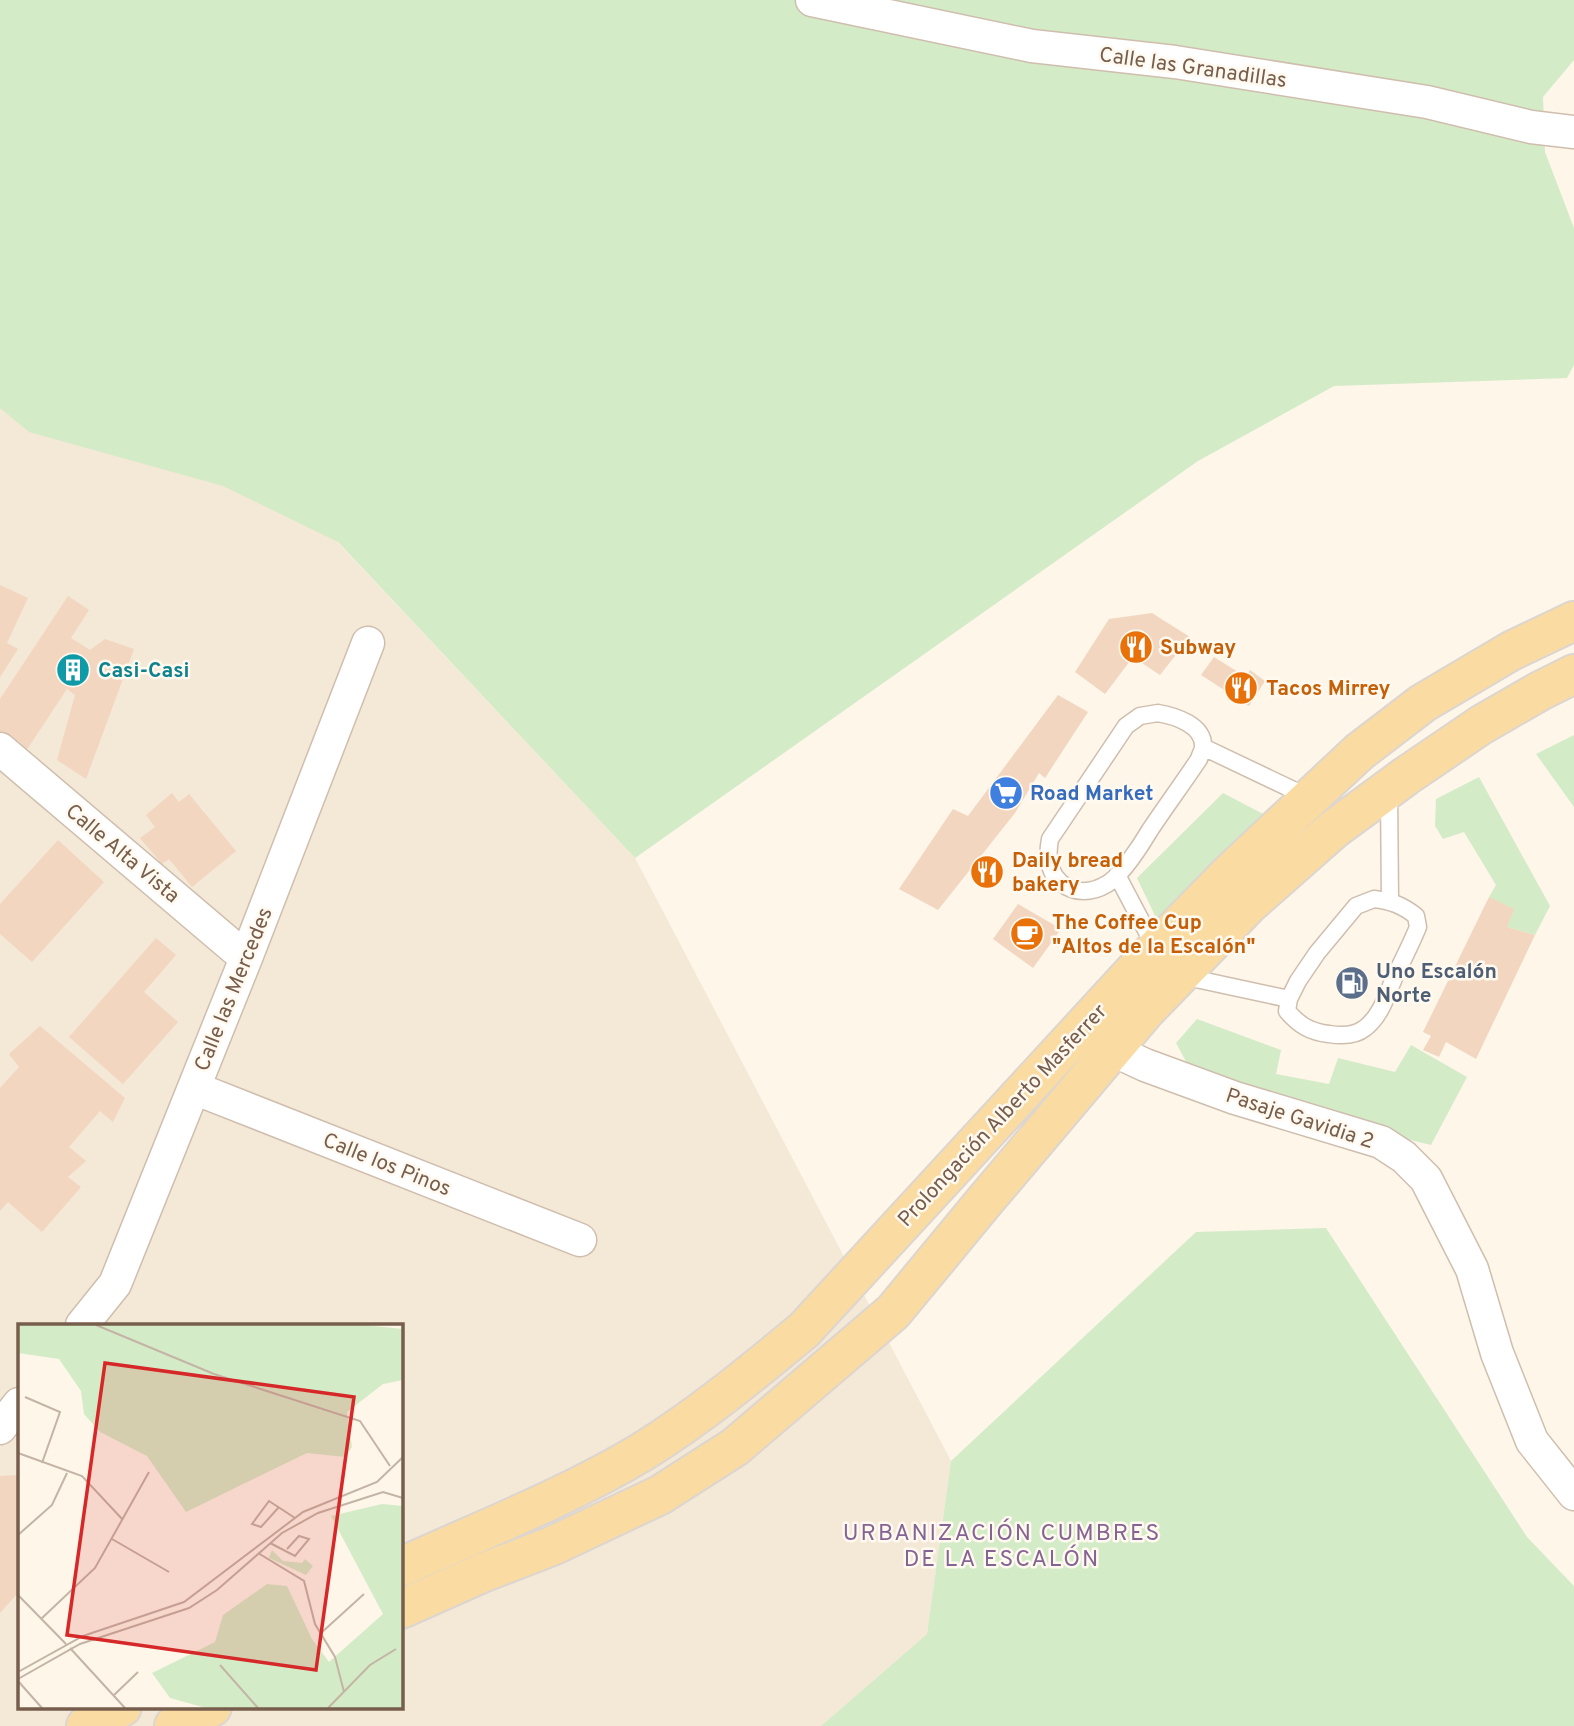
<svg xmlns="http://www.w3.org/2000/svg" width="1574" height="1726" viewBox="0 0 1574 1726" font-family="Overpass,sans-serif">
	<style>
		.residential { fill: #f4e8d7; fill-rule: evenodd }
		.green { fill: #d4ebc7 }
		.building { fill: #f2d6c0 }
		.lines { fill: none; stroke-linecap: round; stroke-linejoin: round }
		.lane-casing { stroke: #cfbeae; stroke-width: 19 }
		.street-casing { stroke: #cfbeae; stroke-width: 35 }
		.primary-casing { stroke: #dcd5d0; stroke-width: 42 }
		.lane { stroke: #fff; stroke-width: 16 }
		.street { stroke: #fff; stroke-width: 32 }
		.primary { stroke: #fadca2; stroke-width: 38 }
		.labels { text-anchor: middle; stroke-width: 5; stroke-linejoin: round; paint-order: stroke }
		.street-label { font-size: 21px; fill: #775d4c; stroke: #fff9ef }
		.food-label { font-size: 21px; font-weight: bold; fill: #c56008; stroke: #fff9ef; text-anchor: start }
		.culture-label { font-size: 21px; font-weight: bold; fill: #0d838f; stroke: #fff9ef; text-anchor: start }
		.shop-label { font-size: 21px; font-weight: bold; fill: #366cbe; stroke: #fff9ef; text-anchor: start }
		.service-label { font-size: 21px; font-weight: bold; fill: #4e5e75; stroke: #fff9ef; text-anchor: start }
		.neighbourhood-label { font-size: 23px; letter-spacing: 2px; fill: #856493; stroke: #fff9ef }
		.inset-road { fill: none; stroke: #c3b4a5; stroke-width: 2 }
		.view { fill: #d62828; fill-opacity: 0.15; stroke: #d62828; stroke-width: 3.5 }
		.inset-edge { fill: none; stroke: #775d4c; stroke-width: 3.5 }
	</style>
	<rect width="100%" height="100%" fill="#fdf6e9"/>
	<path class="residential" d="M0,184L635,858L951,1461L927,1634L821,1726H0ZM19,1325H401V1707H19Z"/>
	<path class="green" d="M0,0H1574V60L1543,97L1545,152L1574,228V365L1567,378L1334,386L1198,461L635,858L338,542L223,486L29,432L0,408Z
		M1574,735V807L1536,754Z
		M1479,777L1550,906L1535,935L1507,927L1489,897L1496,885L1464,832L1443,839L1435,826L1436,799Z
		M1223,793L1265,815L1159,924L1137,878Z
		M1197,1019L1281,1050L1276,1074L1329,1084L1338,1058L1395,1072L1411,1045L1467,1077L1431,1145L1369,1130L1189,1067L1176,1043Z
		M1326,1228L1527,1537L1574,1586V1726H821L927,1634L951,1461L1196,1232Z"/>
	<path class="building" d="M0,585L28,598L7,643L18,649L0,677Z
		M68,596L89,610L71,638L90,650L105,639L134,649L86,779L57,760L75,695L67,689L26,751L0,734V699Z
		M1152,613L1190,637L1160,675L1133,657L1105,694L1075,672L1109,619Z
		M1214,657L1246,677L1250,670L1265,681L1249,706L1201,675Z
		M1058,695L1088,712L1045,778L1039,773L1015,813L938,910L899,889L953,809L968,816Z
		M172,793L179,802L189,794L236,851L192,887L169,859L162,864L140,838L155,827L146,815Z
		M58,840L104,882L32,962L0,934V904Z
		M1489,897L1514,909L1507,927L1535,935L1476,1059L1446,1042L1439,1057L1423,1050L1431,1036L1423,1032Z
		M1018,904L1061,929L1033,968L993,939Z
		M156,938L176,955L144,992L178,1022L123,1084L69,1037Z
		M40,1026L125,1098L113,1122L100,1111L69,1147L86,1161L68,1177L81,1187L42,1232L8,1202L0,1211V1088L19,1067L9,1054Z
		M19,1475V1593H18L0,1613V1476Z"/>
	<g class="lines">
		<g class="lane-casing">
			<path id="lane" d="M1158,713C1175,716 1205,725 1203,748C1202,752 1200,755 1199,759C1183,783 1166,806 1150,830C1141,845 1121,876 1107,884C1092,893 1075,894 1061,883C1048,872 1047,855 1050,839L1126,726L1140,716Z
				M1203,747L1308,797
				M1389,791L1390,901
				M1117,875L1156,949
				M1374,899C1391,901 1402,905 1416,916L1418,927C1411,944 1403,960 1395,976C1387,994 1381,1016 1365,1028C1355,1036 1341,1036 1329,1034C1310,1032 1299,1025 1287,1011L1289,999L1298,981L1317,953L1356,906Z
				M1182,976L1289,999"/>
		</g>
		<g class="street-casing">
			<path id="street" d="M812,0L1032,46L1175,62L1427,102L1531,127L1574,132
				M0,749L246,958
				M1113,1050L1145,1065L1235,1098L1381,1142L1404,1157L1426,1179L1472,1269L1497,1353L1532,1441L1574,1494
				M194,1088L580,1240
				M82,1325L115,1284L246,958L368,643
				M0,1428L19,1404"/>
		</g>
		<g class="primary-casing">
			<path id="primary" d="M401,1567C480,1531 567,1497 642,1452C700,1416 752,1373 804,1330L1139,966L1230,873L1359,752L1423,703L1511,651L1574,621
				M401,1609L482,1573L552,1546L660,1495L735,1447L893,1312L983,1203L1146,1010L1248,905L1334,829L1406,776L1481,725L1540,691L1574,674
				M86,1726L122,1707
				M174,1726L212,1707"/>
		</g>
		<use href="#lane" class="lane"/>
		<use href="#street" class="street"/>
		<use href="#primary" class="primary"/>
	</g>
	<defs>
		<g id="restaurant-disc" transform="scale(1.75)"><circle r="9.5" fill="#e8710a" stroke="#fff9ef"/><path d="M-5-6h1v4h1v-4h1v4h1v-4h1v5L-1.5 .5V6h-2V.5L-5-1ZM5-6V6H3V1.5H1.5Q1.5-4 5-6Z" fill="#fff"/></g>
		<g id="building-disc" transform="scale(1.75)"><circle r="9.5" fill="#0f9aa8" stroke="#fff9ef"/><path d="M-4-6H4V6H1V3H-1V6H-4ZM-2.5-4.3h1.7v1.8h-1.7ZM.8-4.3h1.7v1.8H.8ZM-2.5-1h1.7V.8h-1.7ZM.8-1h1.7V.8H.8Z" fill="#fff"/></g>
		<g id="supermarket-disc" transform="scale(1.75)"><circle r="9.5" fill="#3f7fe0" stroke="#fff9ef"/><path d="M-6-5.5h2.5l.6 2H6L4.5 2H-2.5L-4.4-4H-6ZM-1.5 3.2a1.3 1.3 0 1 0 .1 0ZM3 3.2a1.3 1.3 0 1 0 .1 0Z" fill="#fff"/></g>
		<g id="cafe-disc" transform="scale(1.75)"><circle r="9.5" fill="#e8710a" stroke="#fff9ef"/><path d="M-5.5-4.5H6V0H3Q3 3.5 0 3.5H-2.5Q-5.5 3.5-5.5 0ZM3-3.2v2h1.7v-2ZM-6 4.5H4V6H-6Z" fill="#fff"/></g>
		<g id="fuel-disc" transform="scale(1.75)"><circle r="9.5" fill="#5c6f8a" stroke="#fff9ef"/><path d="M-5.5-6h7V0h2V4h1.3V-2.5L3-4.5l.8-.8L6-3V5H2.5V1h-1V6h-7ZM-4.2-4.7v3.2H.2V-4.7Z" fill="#fff"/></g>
	</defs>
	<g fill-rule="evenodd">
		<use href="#restaurant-disc" x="1136" y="647"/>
		<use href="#building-disc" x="73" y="670"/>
		<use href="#restaurant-disc" x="1241" y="688"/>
		<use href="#supermarket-disc" x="1006" y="793"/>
		<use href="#restaurant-disc" x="987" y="872"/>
		<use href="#cafe-disc" x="1027" y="934"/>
		<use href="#fuel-disc" x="1352" y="983"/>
	</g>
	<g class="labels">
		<g class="street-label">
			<text transform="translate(1193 67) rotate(8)" y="7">Calle las Granadillas</text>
			<text transform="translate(123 853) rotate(40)" y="7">Calle Alta Vista</text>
			<text transform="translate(233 989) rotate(-68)" y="7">Calle las Mercedes</text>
			<text transform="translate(1002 1115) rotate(-47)" y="7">Prolongación Alberto Masferrer</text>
			<text transform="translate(1300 1118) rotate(18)" y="7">Pasaje Gavidia 2</text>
			<text transform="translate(387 1164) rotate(22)" y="7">Calle los Pinos</text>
		</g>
		<g class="food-label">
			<text x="1160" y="654">Subway</text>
			<text x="1266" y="695">Tacos Mirrey</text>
			<text x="1012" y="867">Daily bread<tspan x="1012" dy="24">bakery</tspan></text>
			<text x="1052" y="929">The Coffee Cup<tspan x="1052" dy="24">"Altos de la Escalón"</tspan></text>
		</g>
		<g class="culture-label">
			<text x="98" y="677">Casi-Casi</text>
		</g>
		<g class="shop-label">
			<text x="1030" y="800">Road Market</text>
		</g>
		<g class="service-label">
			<text x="1376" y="978">Uno Escalón<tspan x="1376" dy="24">Norte</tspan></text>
		</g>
		<g class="neighbourhood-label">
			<text x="1002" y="1540">URBANIZACIÓN CUMBRES<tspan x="1002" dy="26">DE LA ESCALÓN</tspan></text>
		</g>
	</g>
	<g transform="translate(18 1324)">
		<rect width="385" height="385" fill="#fdf6e9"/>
		<path d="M0,1H346L385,5V56L365,60L329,88L334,123L327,133L289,129L168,188L129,132L82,108L66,90L63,67L41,35L0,29ZM364,180L385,182V384H188L152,374L134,349L197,318L205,291L249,260L269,262L294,315L311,338L365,290L313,192ZM254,226L265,237L284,239L287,235L295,242L288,251L251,234Z" fill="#d4ebc7"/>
		<path class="inset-road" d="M78,1L196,50L342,97L372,142M7,73L42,88L24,139M0,129L64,152L105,196M261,183L243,203L234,200L251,177L277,194M0,211L34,181L49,149M94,215L151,248M252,219L277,232L291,215L281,212L269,225M240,229L286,257L297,300L317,333L326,368M0,271L48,320M23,295L77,244L131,148M303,309L346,270M52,324L107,384M202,341L240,384M0,348L65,312L166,278L285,188L359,158L385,133M0,355L62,320L171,284L199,266L264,209L300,189L365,168L385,174M0,357L24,384M95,372L120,348M310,384L352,341L378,325"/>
		<path class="view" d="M87,39L336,73L298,346L49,311Z"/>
		<rect width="385" height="385" class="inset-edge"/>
	</g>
</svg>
